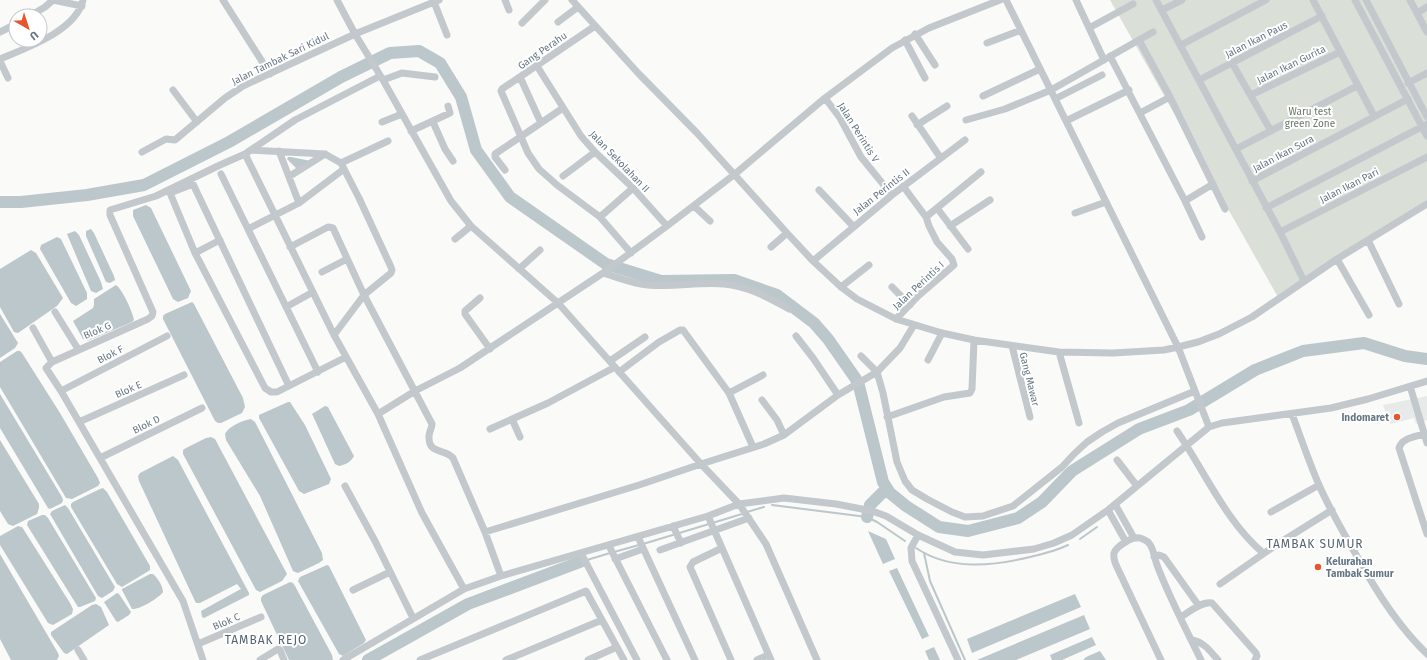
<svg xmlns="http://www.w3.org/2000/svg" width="1427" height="660" viewBox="0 0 1427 660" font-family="'Fira Sans',sans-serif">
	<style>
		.built { fill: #e8e9e9 }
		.green { fill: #dadfd7 }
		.water { fill: #bbc7cb }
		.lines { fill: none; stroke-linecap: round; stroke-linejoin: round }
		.stream { stroke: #bbc7cb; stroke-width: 2 }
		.river { stroke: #bbc7cb; stroke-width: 12 }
		.minor { stroke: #c3c8cc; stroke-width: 7 }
		.poi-dot { fill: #e4572e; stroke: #fff; stroke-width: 1.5 }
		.labels { text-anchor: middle; stroke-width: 4; stroke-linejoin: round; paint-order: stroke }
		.street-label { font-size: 10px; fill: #657683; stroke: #fff }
		.park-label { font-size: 10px; fill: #687a64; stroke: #fff }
		.poi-label { font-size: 10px; font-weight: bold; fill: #657683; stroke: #fff; text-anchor: end }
		.quarter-label { font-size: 12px; letter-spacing: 1px; fill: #57646e; stroke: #fff }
	</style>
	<rect width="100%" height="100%" fill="#fafaf8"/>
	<path class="built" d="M1427,396V420L1416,424L1414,418L1390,424L1383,405Z"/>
	<path class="green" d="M1110,0H1427V204L1279,299Z"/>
	<path class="water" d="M288,157H291L311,161L297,169L287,159Z
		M146,205L151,208L191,291L188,298L178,302L173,299L133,216V210Z
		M91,229L94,233L114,276L115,280L110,283L106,282L86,236V231Z
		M75,231L79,235L101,282L103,289L96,293L91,291L67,234Z
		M57,237L61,239L87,293V299L76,306L71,303L40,249L41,245Z
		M31,250L36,253L63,298L57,306L18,333L14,332L0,307V269Z
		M116,285C122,289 133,312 134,320L132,322L90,340L87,341L83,339L73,321L93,308L94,305V299Z
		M192,302L194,304L243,398L245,407L242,413L221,423H218L215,421L163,319V316L165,314Z
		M0,314L18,343L15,348L0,358Z
		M17,351H20L22,353L60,413L98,478L100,483L98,486L72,499L66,498L0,387V362Z
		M0,394L62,497L63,500L62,503L50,509L48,508L0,428Z
		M288,402H290L305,425L331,479L329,484L304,494L299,491L259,418V415Z
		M325,406L328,407L330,411L354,456C351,462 345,465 339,466L335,464L313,416L312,414Z
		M251,419L255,422L322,553L323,560L319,563L298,573L293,571L260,496L226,440L225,434C228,427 243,420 251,419Z
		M211,437L215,439L287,574L282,581L260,592L256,590L183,454V450L186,448L206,438Z
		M0,440L39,504V508L37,514L13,526L8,524L0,511Z
		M173,456L178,460L249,593V595L204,618L202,617L201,611L239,590L241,589L237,584L200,603H196L194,599L139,481L138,476L140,473Z
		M103,488L107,492L150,566V570L147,572L122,587L117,584L71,507V504L73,502L100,489Z
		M65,505L68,508L115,587L113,591L102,598L98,596L50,514L52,511Z
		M42,515H45L48,518L96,598L95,601L80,607H78L27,525L28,521Z
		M18,526L22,527L70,603L73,609L72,614L53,625L48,623L0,545V536Z
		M868,531L886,539L895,559L883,564Z
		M0,554L58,653L59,656L57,660H11L0,639Z
		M327,565L329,566L366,640L364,643L343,656L339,654L298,581L300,577Z
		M897,568L929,636L922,639L889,571Z
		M150,574H153C157,577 163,586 163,592C159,598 139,610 132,609L122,590V589Z
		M290,582L293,583L295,586L332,655L333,660H289L261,601V598L263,595Z
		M117,593L119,594L131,612L129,615L118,622L116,621L104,602Z
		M1075,594L1081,607L972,653L967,639Z
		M96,604L101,607L109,625L67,654L64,653L51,635V632L92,605Z
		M1084,615L1090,629L1016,660H977Z
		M1092,637L1096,645L1062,660H1052L1050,655Z
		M934,647L940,660H929L925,651Z
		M1100,651L1106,660H1083L1086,657Z"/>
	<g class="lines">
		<path class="stream" d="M772,505L867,517L877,522L905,541
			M747,512L764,507
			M1080,539L1097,527
			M643,544L742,514
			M916,548C950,571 993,566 1030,557C1043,554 1056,551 1068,545
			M614,552L639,545
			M924,553L930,581L965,660
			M587,560L610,553"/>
		<path class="river" d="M0,202H21L87,195L144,185L229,142L341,77L390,53L419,51L440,63L461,97L476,150L510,197L606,264L661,281L734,280L777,295L814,323L828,339L858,382L883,482L890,493L906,506L939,527L968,531L1018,518L1042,502L1072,471L1139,429L1189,410L1255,370L1303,351L1364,343L1405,356L1427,359
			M867,517L870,505L887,488
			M368,660L468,604L580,562"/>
		<path class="minor" d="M53,0L82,6
			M223,0L270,74
			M337,0L355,34L383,80L451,201L471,226L558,303L701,464L739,504L766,544L817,660
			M505,0L509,10
			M572,0L638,73L697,133L787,233L813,261L841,287L857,299L896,319L942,333L974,340L1059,352L1113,353L1164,350L1178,347L1198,342L1219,334L1252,317L1337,259L1427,204
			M1006,0L1178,347L1209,427
			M1076,0L1104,60
			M1156,0L1280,232L1304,281
			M1313,0L1374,116
			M1355,0L1427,136
			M1366,0L1427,117
			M1410,0L1427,32
			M434,2L447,35
			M1162,10L1182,0
			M1417,13L1427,7
			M30,16L45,7L53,0
			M558,22L578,7
			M522,23L545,0
			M595,26L502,89L501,91L528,153L539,169L557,185L600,217L631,253
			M1089,28L1133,4
			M0,32L16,24
			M915,34L935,65
			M905,40L925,78
			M1139,40L1170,97L1225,209
			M987,43L1021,30
			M1181,45L1266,0
			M1110,56L1185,201L1202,237
			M0,59C26,48 76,31 83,0
			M0,61L8,78
			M1232,63L1271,131
			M537,66L581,136L595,152L633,188L667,226
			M520,77L541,123
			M383,80L402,73L435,77
			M1199,80L1322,16
			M1408,83L1427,73
			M173,90L197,122
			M1251,95L1340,52
			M983,96L1040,69
			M825,98L840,118L861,157L892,195
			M1055,99L1102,75
			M1140,113L1170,97
			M912,116L940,157
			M966,120L1005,109L1051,90L1153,32
			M1066,121L1129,90
			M382,122L402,114
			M433,122L445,149L453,161
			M917,125L947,106
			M411,131L450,113L448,106
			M1236,149L1357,86
			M251,150L325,154L341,163L359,198L391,267L392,270L391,273L364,295L334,335
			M279,151L299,203
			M142,152L166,139L175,140L225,98L243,86L355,34L439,0
			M245,154L334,335L378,414L422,513L464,589
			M341,163L388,141
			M505,170L495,157V154L563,108
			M221,174L318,372
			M290,176L325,154
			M563,176L595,152
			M1252,181L1408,99
			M819,190L853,226
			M1185,201L1213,184
			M694,206L710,221
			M937,208L968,249
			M1266,208L1427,124
			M1075,213L1106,202
			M600,217L633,188
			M926,217L981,172
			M950,226L990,200
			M248,229L299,203L344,169
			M1280,232L1427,157
			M455,239L471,226
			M1368,240L1399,304
			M290,247L328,227L333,228L364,295L432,424C432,428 429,432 429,436C428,455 445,448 453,458L485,532L501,576
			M771,247L787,233
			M195,253L220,240
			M1337,259L1369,315
			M813,261L892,195L965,140
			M519,269L540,250
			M322,272L347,259
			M603,273C616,277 629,282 641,284C669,289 697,281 724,284C748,286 769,298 789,309
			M841,287L869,265
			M892,287L910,305
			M480,298L465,311V314L490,349
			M286,307L313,292
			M55,312L78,349
			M896,319L918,296L954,265L952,259L937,242L929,226L926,217L903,186
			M33,328L52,362
			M796,336L813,358L838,395
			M1012,346L1030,417
			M1059,352L1079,423
			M861,356L877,372L883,393L897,462L905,481L912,490L927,499L952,512L965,517L983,516L1013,506L1062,467L1074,454L1087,442L1102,432L1118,423L1195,391
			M928,360L942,333
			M610,361L645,337
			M619,372L659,342L680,330H683L729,393L753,447
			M289,386L193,184L170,193L195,253L265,388L271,392H277L346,357
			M1410,386L1427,443
			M61,391L167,336
			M729,393L763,375
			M762,400L777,420L784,435
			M378,414L415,391L460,368L603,273L667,226L735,174L825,98L892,48L929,28L1000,0
			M1292,414C1301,438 1309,462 1319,485C1330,510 1344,534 1358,558C1377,593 1398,626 1427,654
			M887,417L944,397L970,393L972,389L974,340
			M512,419L520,437
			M79,422L184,375
			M490,429L548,403L615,367
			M1177,431C1205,472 1225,520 1263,553
			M1424,434C1415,437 1402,438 1399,448L1427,534
			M100,458L202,408
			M1117,460L1137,486
			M345,486L375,541L413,618
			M1115,504L1134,538
			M1108,510L1126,542
			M1271,512L1319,485
			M708,516L771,660
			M673,526L681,543
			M485,532L639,485L701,464L764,444L784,435L838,395L877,372L900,348L914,325
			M918,535L911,548L912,561L958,660
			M638,537L695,660
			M609,546L667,660
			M722,548L693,562L690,567L731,660
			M660,550L749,518
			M581,553L637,660
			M1154,557L1159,555L1164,557L1199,606
			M615,559L643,549
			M1220,584L1276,545L1332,510
			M353,590L390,572
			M1181,617C1189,612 1202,601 1212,603L1256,653L1257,656L1255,660
			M1192,640C1204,642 1210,651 1218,660
			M198,644L261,617
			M78,650L84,660
			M203,660L183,601L61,391L46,368L52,362L148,319L152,316L153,312L110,215V210L156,196L220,165L245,154L295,120L380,76
			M260,660L278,649L280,650L284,660
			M343,660L464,589L501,576L708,516L739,504L784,498L836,504L872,511L886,516L918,535L955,552L983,555L1034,549L1054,543L1072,535L1108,510L1209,427L1222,423L1331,408L1368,399L1427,381
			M420,660L586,591L624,660
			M506,660L602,620
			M588,660L617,647
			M757,660L768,655
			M1161,660L1116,565C1115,562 1113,558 1114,553C1116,547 1130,538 1136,538C1140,537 1145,540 1148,542C1154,548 1154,557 1157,565C1169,597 1186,629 1201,660"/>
	</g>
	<g class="poi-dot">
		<circle cx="1397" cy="417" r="4"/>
		<circle cx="1318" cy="567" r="4"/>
	</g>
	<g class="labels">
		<g class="street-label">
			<text transform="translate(1256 39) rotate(-27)" y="4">Jalan Ikan Paus</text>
			<text transform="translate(542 50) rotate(-35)" y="4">Gang Perahu</text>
			<text transform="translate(280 58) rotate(-26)" y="4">Jalan Tambak Sari Kidul</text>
			<text transform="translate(1291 64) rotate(-26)" y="4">Jalan Ikan Gurita</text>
			<text transform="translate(859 132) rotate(58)" y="4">Jalan Perintis V</text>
			<text transform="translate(1283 153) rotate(-28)" y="4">Jalan Ikan Sura</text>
			<text transform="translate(620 161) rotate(46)" y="4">Jalan Sekolahan II</text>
			<text transform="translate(1349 185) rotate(-27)" y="4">Jalan Ikan Pari</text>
			<text transform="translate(881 191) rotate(-38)" y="4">Jalan Perintis II</text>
			<text transform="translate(918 285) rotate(-43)" y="4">Jalan Perintis I</text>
			<text transform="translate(97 330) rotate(-23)" y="4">Blok G</text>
			<text transform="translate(110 354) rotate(-27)" y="4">Blok F</text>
			<text transform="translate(1030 379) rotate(76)" y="4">Gang Mawar</text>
			<text transform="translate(128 389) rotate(-24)" y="4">Blok E</text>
			<text transform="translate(146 424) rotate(-26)" y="4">Blok D</text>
			<text transform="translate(226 621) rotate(-23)" y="4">Blok C</text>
		</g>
		<g class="park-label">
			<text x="1310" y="115">Waru test<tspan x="1310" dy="12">green Zone</tspan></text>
		</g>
		<g class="poi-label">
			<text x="1389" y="421">Indomaret</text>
			<text x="1326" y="565" text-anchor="start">Kelurahan<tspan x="1326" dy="12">Tambak Sumur</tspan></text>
		</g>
		<g class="quarter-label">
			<text x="1315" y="548">TAMBAK SUMUR</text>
			<text x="266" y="644">TAMBAK REJO</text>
		</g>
	</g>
	<g transform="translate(28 28) rotate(141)"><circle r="19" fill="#ffffff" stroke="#c1c8cd"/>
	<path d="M0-3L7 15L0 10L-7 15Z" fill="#e4572e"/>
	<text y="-6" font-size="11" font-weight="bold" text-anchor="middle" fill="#657683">U</text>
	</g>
</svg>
